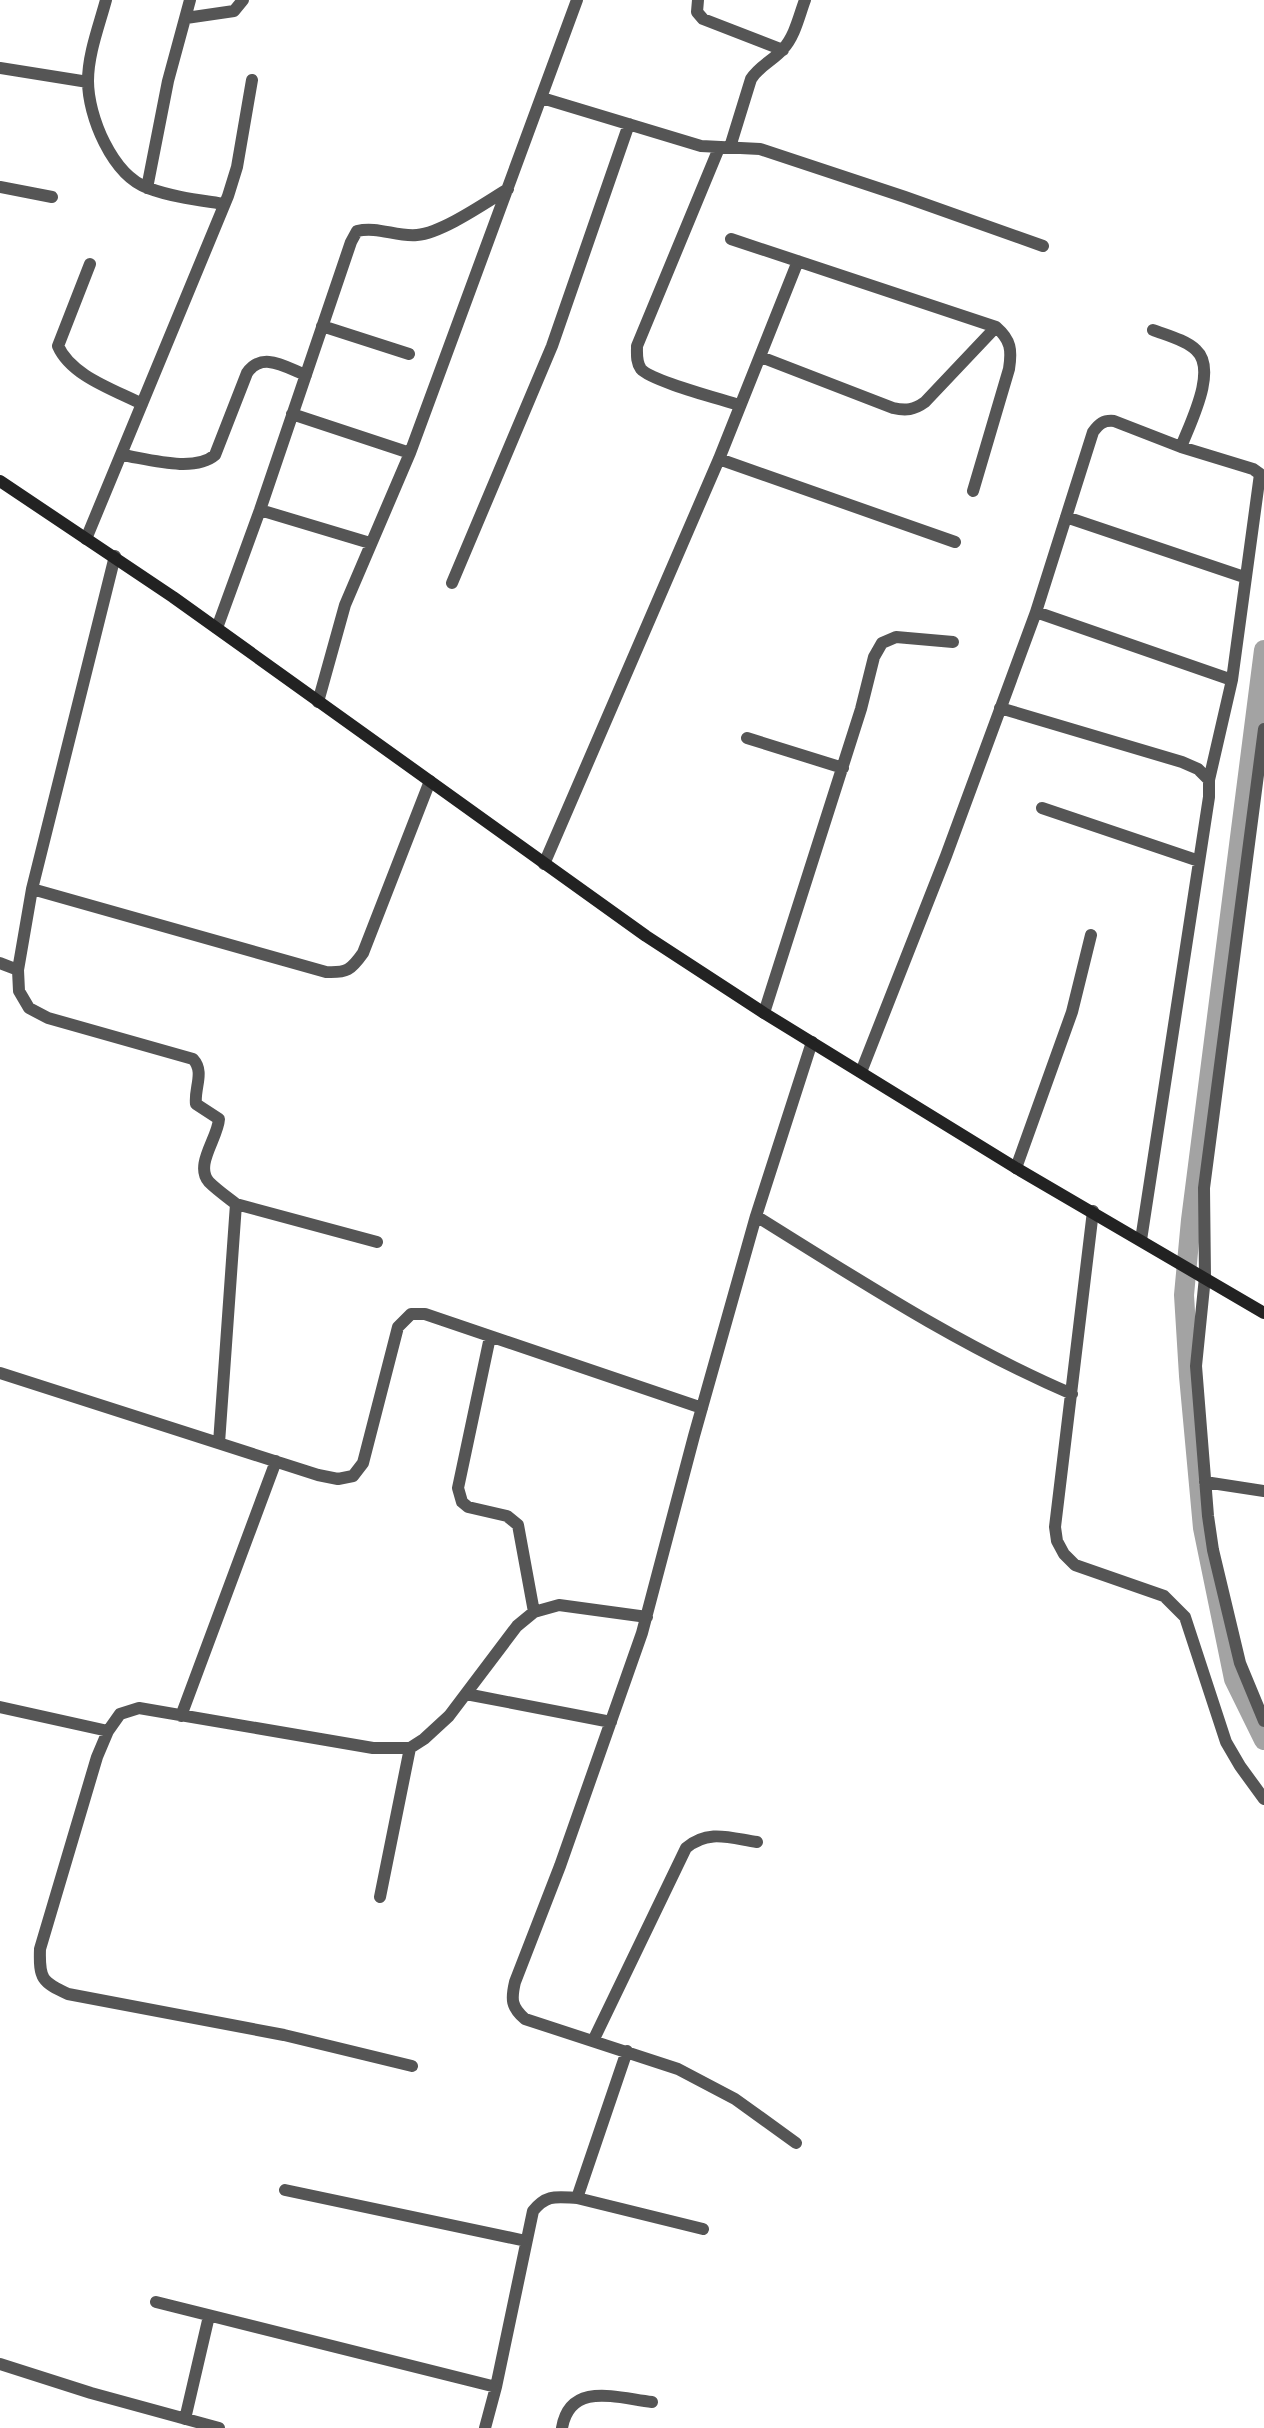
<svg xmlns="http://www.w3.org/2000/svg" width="1264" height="2428" viewBox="0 0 1264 2428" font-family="'Golos Text',sans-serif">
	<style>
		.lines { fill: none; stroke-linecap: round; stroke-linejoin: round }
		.canal { stroke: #a3a3a3; stroke-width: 20 }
		.minor { stroke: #555; stroke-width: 12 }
		.secondary { stroke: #222; stroke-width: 12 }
	</style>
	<rect width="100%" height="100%" fill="#fff"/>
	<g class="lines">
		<path class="canal" d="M1264,650L1191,1220L1184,1295L1189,1376L1203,1528L1234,1679L1264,1740"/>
		<path class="minor" d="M106,0C99,26 88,54 88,81C88,116 112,175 148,188C172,197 199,200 224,204
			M698,0L697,12L703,19L783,50
			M186,18L234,11L243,0
			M0,68L88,82
			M542,98L701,146L760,149L905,197L1043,246
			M730,147L751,79C759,66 774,60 783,49C795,36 799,16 805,0
			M719,148L637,346C637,354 636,362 641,369C651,381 721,399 739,405
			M0,187L52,197
			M147,188L168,81L190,0
			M731,239L996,327C1011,340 1012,350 1009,369L973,491
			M90,264L58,346C71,376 115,390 142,404
			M322,326L409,354
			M1153,330C1166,335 1186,340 1196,350C1218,370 1190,423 1181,447
			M761,357L893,408C906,411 914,410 925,402L996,327
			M292,414L410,453
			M122,455C148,459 194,473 215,455L247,373C262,351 285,367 306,375
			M719,459L955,542
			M260,510L370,543
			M1066,517L1244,577
			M86,539L228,196L237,167L252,80
			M115,556L32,889L18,970L19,991L29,1008L48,1018L193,1059C205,1072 194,1088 196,1104L219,1119C218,1138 194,1165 209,1182C217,1190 227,1197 236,1204
			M452,583L552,346L629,124
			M1036,612L1232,680
			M217,628L260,510L351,242L357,231C378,226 396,237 417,235C442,233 485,203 508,189
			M318,702L345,605L410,453L577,0
			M1000,708L1182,762L1198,769L1209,780V797L1141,1240
			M1264,729L1204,1188L1205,1277L1196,1366L1208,1516L1213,1550L1240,1663L1264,1721
			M747,738L843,768
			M1042,808L1199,861
			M544,864L719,459L798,261
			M32,889L326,972C347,973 351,970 363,953L430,781
			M0,963L18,970
			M764,1013L861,709L874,657L882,643L896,637L953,642
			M861,1072L946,856L1036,612L1093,432C1099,424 1103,420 1114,421L1181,447L1253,469L1260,474L1232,680L1209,780
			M1016,1168L1072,1012L1091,935
			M1093,1211L1055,1527L1057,1541L1064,1554L1075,1565L1164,1596L1185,1617L1226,1742L1240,1766L1264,1799
			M756,1216C859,1280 960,1346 1072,1394
			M490,1337L458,1488L462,1502L468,1507L507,1516L518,1525L534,1612
			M0,1373L318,1475L338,1479L353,1476L363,1463L398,1327L411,1314H425L702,1408
			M219,1443L236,1204L377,1242
			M1205,1482L1264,1491
			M466,1694L611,1722
			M0,1707L108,1731
			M181,1716L276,1461
			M380,1897L410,1748
			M593,2041L686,1848C708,1829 730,1838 757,1842
			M627,2051L577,2198L703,2229
			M412,2066L284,2035L68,1994C42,1982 39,1979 40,1949L97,1757L108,1731L120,1714L139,1708L373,1748H410L424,1739L449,1716L517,1626L534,1612L559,1605L647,1617
			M796,2143L735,2099L678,2069L525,2019C511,2007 511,1999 515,1982L560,1866L642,1633L694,1436L756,1216L812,1042
			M285,2190L526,2241
			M156,2302L496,2387
			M0,2364L91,2393L219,2428
			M185,2419L209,2316
			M485,2428L496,2387L533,2211C547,2194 556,2197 577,2198
			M562,2428C570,2381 617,2398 652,2402"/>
		<path class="secondary" d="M0,481L173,597L646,936L764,1013L1016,1168L1264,1313"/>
	</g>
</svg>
